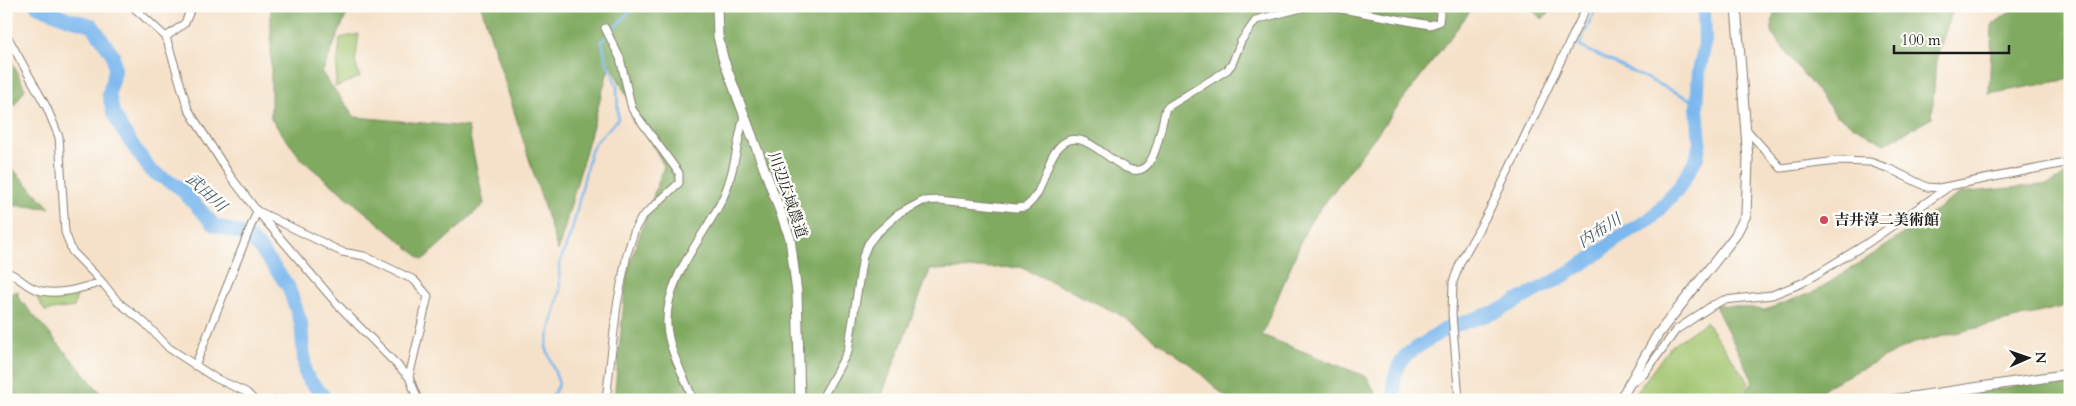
<svg xmlns="http://www.w3.org/2000/svg" width="2076" height="406" viewBox="0 0 2076 406" font-family="Cardo,'Noto Serif JP',serif">
	<style>
		.green { fill: #a0c46d; stroke: #5e7044 }
		.forest { fill: #80aa60; stroke: #4e633e }
		.lines { fill: none; stroke-linecap: round; stroke-linejoin: round }
		.stream { stroke: #7cb8ee; stroke-width: 2.5 }
		.river { stroke: #7cb8ee; stroke-width: 14 }
		.minor-casing { stroke: #887e72; stroke-width: 9 }
		.tertiary-casing { stroke: #887e72; stroke-width: 11 }
		.minor { stroke: #fff; stroke-width: 7 }
		.tertiary { stroke: #fff; stroke-width: 9 }
		.poi-dot { fill: #d1495b; stroke: #fdfcf7; stroke-width: 2 }
		.labels { text-anchor: middle; stroke-width: 5; stroke-linejoin: round; paint-order: stroke }
		.street-label { font-size: 15px; fill: #1c1c1c; stroke: #fdfcf7 }
		.poi-label { font-size: 15px; font-weight: bold; fill: #1c1c1c; stroke: #fdfcf7; text-anchor: start }
		.water-label { font-size: 16px; font-style: italic; fill: #425a70; stroke: #fdfcf7 }
	</style>
	<rect width="100%" height="100%" fill="#fdfcf7"/>
	<filter id="ink" filterUnits="userSpaceOnUse"><feTurbulence type="fractalNoise" baseFrequency=".02" numOctaves="2"/><feDisplacementMap in="SourceGraphic" scale="10" xChannelSelector="R" yChannelSelector="G"/><feConvolveMatrix kernelMatrix="1 2 1 2 8 2 1 2 1" color-interpolation-filters="sRGB"/></filter>
	<filter id="wash" filterUnits="userSpaceOnUse"><feTurbulence type="fractalNoise" baseFrequency=".0096" numOctaves="4" result="noise"/><feDisplacementMap in="SourceGraphic" scale="20" xChannelSelector="R" yChannelSelector="G"/><feGaussianBlur stdDeviation="1.12" result="paint"/><feColorMatrix in="noise" values="0 0 0 0 0 0 0 0 0 0 0 0 0 0 0 0 0 1.4 0 .05"/><feComposite in="paint" operator="in"/></filter>
	<g filter="url(#wash)">
		<rect width="100%" height="100%" fill="#f5e1c9"/>
		<path class="green" d="M359,34L355,62L360,77L335,87L340,38Z
			M34,293L48,299L77,294L74,307L45,311Z
			M1706,322L1749,383L1736,400H1639L1634,396L1670,347Z"/>
		<path class="forest" d="M271,6H350L322,73L355,117L468,127L484,204L423,260L302,160L271,119Z
			M481,6H1474L1308,225L1262,335L1367,377L1379,400H1229L1191,365L1117,313L1020,267L930,270L880,400H614L627,271L664,166L610,64L558,251Z
			M1528,6H1557L1542,19Z
			M1775,6H1954L1936,60L1932,118L1884,144L1836,115L1771,33Z
			M2018,6H2070V79L1989,94L1992,25Z
			M6,49L25,89L6,118Z
			M6,162L50,208L6,205Z
			M2070,173V305L1911,344L1827,386L1814,400H1739L1753,381L1714,304L1765,310L1816,291L1886,246L1960,193L2050,184Z
			M18,291V297L107,400H6V295Z
			M2070,377V400H1932Z"/>
		<g class="lines">
			<path class="stream" d="M1597,6L1579,46L1698,103
				M550,400L559,384L546,347L560,290L559,265L572,230L590,154L595,143L618,119L617,86L606,60L602,41L630,11L631,6"/>
			<path class="river" d="M37,6L69,19L92,25L113,55L115,70L109,94L113,112L122,130L151,171L179,187L214,225L246,235L259,247L288,286L301,323L305,372L309,380L327,400
				M1395,400L1394,380L1399,365L1407,354L1447,328L1498,311L1562,277L1595,256L1617,238L1650,219L1679,188L1697,157L1700,142L1697,108L1699,71L1705,44L1704,6"/>
		</g>
	</g>
	<g filter="url(#ink)">
		<g class="lines">
			<g class="minor-casing">
				<path id="minor" d="M132,6L166,37L188,109L231,177L257,211L337,304L409,377L418,400
					M1325,6L1430,25L1439,22L1441,6
					M605,28L620,58L632,109L679,173V183L642,217L635,229L627,254L617,305L606,400
					M6,34L47,108L59,137L65,232L72,251L102,282L118,302L145,323L169,348L215,378L246,392L254,400
					M166,37L185,23L192,6
					M1746,129L1781,168L1837,161L1870,162L1890,169L1927,187L1939,188L2070,162
					M260,212L342,252L364,256L414,280L428,296L409,377
					M6,272C16,274 23,284 33,288C54,298 81,288 102,282
					M195,366L257,211
					M1631,383L1644,374L1676,330L1713,305L1724,300L1772,295L1802,283L1866,244L1950,186
					M276,400H291
					M407,400L416,395
					M693,400C684,374 669,353 667,325C665,278 702,240 722,200C734,175 737,143 744,116
					M821,400L848,351L863,256L868,244L875,235L897,215L923,201L939,200L1016,208L1025,207C1047,193 1043,156 1065,142C1092,125 1127,192 1149,163C1158,151 1162,122 1166,108L1227,70L1232,64L1241,41L1256,20L1309,6
					M1459,400L1452,314L1453,282L1461,261L1489,211L1587,6"/>
			</g>
			<g class="tertiary-casing">
				<path id="tertiary" d="M717,6L718,36L723,58L790,238L797,293L800,400
					M1620,400L1658,334L1735,236L1746,215L1748,159L1736,6
					M1891,400L2070,374"/>
			</g>
			<use href="#minor" class="minor"/>
			<use href="#tertiary" class="tertiary"/>
		</g>
	</g>
	<circle class="poi-dot" cx="1824" cy="220" r="5"/>
	<g class="labels">
		<g class="street-label">
			<text transform="translate(788 195) rotate(71)" y="5">川辺広域農道</text>
		</g>
		<g class="poi-label">
			<text x="1834" y="225">吉井淳二美術館</text>
		</g>
		<g class="water-label">
			<text transform="translate(207 192) rotate(43)" y="6">武田川</text>
			<text transform="translate(1599 230) rotate(-33)" y="6">内布川</text>
		</g>
	</g>
	<rect width="2076" height="406" fill="none" stroke="#fdfcf7" stroke-width="25"/>
	<g transform="translate(2028 358) rotate(88)" stroke="#fdfcf7" stroke-width="4" paint-order="stroke">
	<path d="M0-4L9 19L0 12L-9 19Z" fill="#1c1c1c"/>
	<text y="-8" font-size="14" font-weight="bold" text-anchor="middle" fill="#1c1c1c">N</text>
	</g>
	<path d="M1894 45v8h115v-8" fill="none" stroke="#1c1c1c" stroke-width="2.5"/>
	<text x="1901" y="45" font-size="15" fill="#1c1c1c" stroke="#fdfcf7" stroke-width="4" paint-order="stroke">100 m</text>
</svg>
